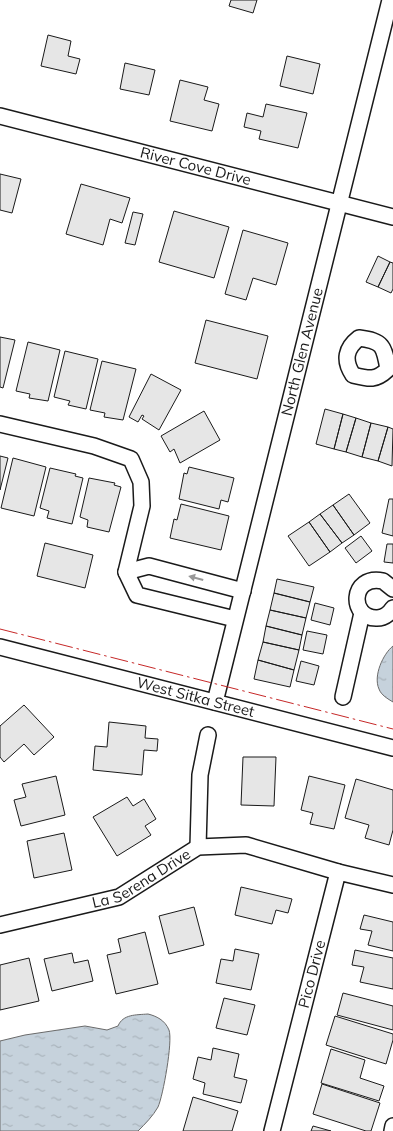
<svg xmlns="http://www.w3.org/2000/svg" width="393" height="1131" viewBox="0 0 393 1131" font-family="Mulish,sans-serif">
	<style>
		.water { fill: url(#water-ripples); stroke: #6a6a6a }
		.building { fill: #e6e6e6; stroke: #1a1a1a }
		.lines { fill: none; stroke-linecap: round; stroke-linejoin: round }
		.minor-casing { stroke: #1a1a1a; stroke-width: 18 }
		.minor { stroke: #fff; stroke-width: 15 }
		.power { stroke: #c62828; stroke-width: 1; stroke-dasharray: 18 4 2.5 4; stroke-linecap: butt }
		.oneway { fill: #989898 }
		.labels { text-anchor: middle; stroke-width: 4; stroke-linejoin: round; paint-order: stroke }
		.street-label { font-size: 15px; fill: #1a1a1a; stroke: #fff }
	</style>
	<defs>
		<pattern id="water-ripples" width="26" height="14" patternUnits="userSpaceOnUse" patternTransform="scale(1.25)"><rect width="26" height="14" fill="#c6d2dc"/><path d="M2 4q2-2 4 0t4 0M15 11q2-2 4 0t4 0" fill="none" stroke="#aab4bc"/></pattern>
	</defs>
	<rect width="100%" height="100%" fill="#fff"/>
	<path class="water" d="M393,646V702C388,699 381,695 379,689C373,676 383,654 393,646Z
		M148,1014C156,1016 165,1020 169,1030C173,1041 163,1096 158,1107C153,1116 145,1124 138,1131H0V1041L25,1035L85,1026L107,1030L118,1026C123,1014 136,1015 148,1014Z"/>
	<path class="building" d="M231,0H257L253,13L229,6Z
		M48,35L71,41L68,56L80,59L76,74L41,66Z
		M287,56L320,64L313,94L280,86Z
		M125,63L155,70L149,95L120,89Z
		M180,80L208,87L204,100L219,104L212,131L170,121Z
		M266,104L307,113L298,148L259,139L261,131L244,127L247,113L263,117Z
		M0,174L21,179L12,213L0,210Z
		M81,184L130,198L122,223L110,219L103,245L66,234Z
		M174,211L229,227L214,278L159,262Z
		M133,212L143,214L135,245L125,243Z
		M243,230L288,243L276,285L253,278L246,300L225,294Z
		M378,256L390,262L378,287L366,282Z
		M390,262L393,263V289L391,293L378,287Z
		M206,320L268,336L257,379L195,363Z
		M0,337L15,340L3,388L0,387Z
		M28,342L60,350L48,401L29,398L30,394L16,391Z
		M65,351L98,359L86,409L68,405L70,401L54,397Z
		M102,361L136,369L123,420L104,417L105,413L90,410Z
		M151,374L181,390L159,430L142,419L144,416L142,415L138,422L129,417Z
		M325,409L343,414L334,449L316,444Z
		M204,411L220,440L180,463L174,449L170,452L161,436Z
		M343,414L356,418L346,452L334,449Z
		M356,418L371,423L362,457L346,452Z
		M371,423L388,427L378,461L362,457Z
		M388,427L393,429L392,466L378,461Z
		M0,456L8,458L0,490Z
		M13,458L46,467L34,516L1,508Z
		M189,467L234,478L228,502L221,500L219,509L179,499L184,473L187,474Z
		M50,468L76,474L75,476L83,478L72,524L47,518L49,511L40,508Z
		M89,478L115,483L114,485L121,487L109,532L87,527L88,520L80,517Z
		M349,494L370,523L354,535L333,505Z
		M389,499H393V536L382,533Z
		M181,504L229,516L221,550L170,538L174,519L177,520Z
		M333,505L354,535L342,543L320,514Z
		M320,514L342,543L330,552L309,522Z
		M309,522L330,552L309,566L288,536Z
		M361,536L372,551L356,563L345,548Z
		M45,543L93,555L85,588L37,576Z
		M387,544H393V563L384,562Z
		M277,579L314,587L310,602L274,593Z
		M274,593L310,602L306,618L270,610Z
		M315,603L334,608L330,625L311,620Z
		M270,610L306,618L302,635L266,626Z
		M266,626L302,635L299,650L263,642Z
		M307,631L327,635L323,654L303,650Z
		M263,642L299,650L294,670L258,660Z
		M258,660L294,670L290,687L254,679Z
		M301,661L319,666L314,685L296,681Z
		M24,705L54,737L34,755L24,744L4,762L0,757V726Z
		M109,722L146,726L145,738L158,739L157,751L144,750L142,775L93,770L95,746L107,747Z
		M243,757H276L274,806L241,805Z
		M56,776L65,815L21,826L14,800L26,797L22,784Z
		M309,776L345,785L334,829L310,824L313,813L301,810Z
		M356,779L393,790V830L389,845L365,838L369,825L345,818Z
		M127,797L133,806L144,799L156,819L145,826L151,835L117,856L93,817Z
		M64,833L72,870L34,878L27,841Z
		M241,887L292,899L288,913L276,910L272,924L235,915Z
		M194,907L204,945L169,954L159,916Z
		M364,915L393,922V951L368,945L372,931L360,929Z
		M145,932L158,984L116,994L107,955L121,952L118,939Z
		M235,949L259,954L251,990L216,983L221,959L233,961Z
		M355,950L393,958V989L360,982L364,967L352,965Z
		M72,953L74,963L88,960L93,981L52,991L44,959Z
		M29,958L39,1001L0,1010V965Z
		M343,993L393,1006V1030L337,1015Z
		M224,998L255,1005L247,1035L216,1028Z
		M335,1016L393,1034V1040L386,1064L326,1045Z
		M213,1048L239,1054L234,1077L247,1080L241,1103L203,1094L205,1083L193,1079L198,1057L211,1060Z
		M331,1049L365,1060L360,1078L384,1086L379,1101L321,1083Z
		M322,1084L380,1103L371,1131H366L313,1114Z
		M193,1097L238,1111L232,1131H183Z
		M313,1126L331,1131H311Z"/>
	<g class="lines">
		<g class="minor-casing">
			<g id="minor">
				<path id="s1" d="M0,116L393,217"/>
				<path d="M359,338C383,341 384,346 388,369C376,381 369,379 353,375C343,360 346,348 359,338Z"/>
				<path d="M0,424L94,446L131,459L141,482L142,506L126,572"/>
				<path d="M393,589L383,581C350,574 349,619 377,618C384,618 389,614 393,608"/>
				<path d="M235,619L137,595L126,572L149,566L243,591"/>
				<path id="s2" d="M0,647L393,748"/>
				<path d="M343,697L362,613"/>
				<path id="s3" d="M215,702L390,0"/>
				<path d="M198,847L200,775L208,735"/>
				<path id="s4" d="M0,925L119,897L198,847L246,845L338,872"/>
				<path id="s5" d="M272,1131L338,872L393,885"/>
				<path d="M392,1131L393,1126"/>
			</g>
		</g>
		<use href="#minor" class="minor"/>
		<path class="power" d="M0,629L393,729"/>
	</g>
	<defs><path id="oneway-solid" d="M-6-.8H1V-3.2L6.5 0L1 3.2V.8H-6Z" transform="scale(1.25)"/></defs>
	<use class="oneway" href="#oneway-solid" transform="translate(196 578) rotate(-165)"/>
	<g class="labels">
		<g class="street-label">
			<text dy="5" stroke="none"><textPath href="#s1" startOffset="202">River Cove Drive</textPath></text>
			<text dy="5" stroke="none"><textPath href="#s3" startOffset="361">North Glen Avenue</textPath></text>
			<text dy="5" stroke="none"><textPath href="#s2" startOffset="202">West Sitka Street</textPath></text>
			<text dy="5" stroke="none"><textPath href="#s4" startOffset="150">La Serena Drive</textPath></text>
			<text dy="5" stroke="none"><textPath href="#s5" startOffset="162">Pico Drive</textPath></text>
		</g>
	</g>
</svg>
